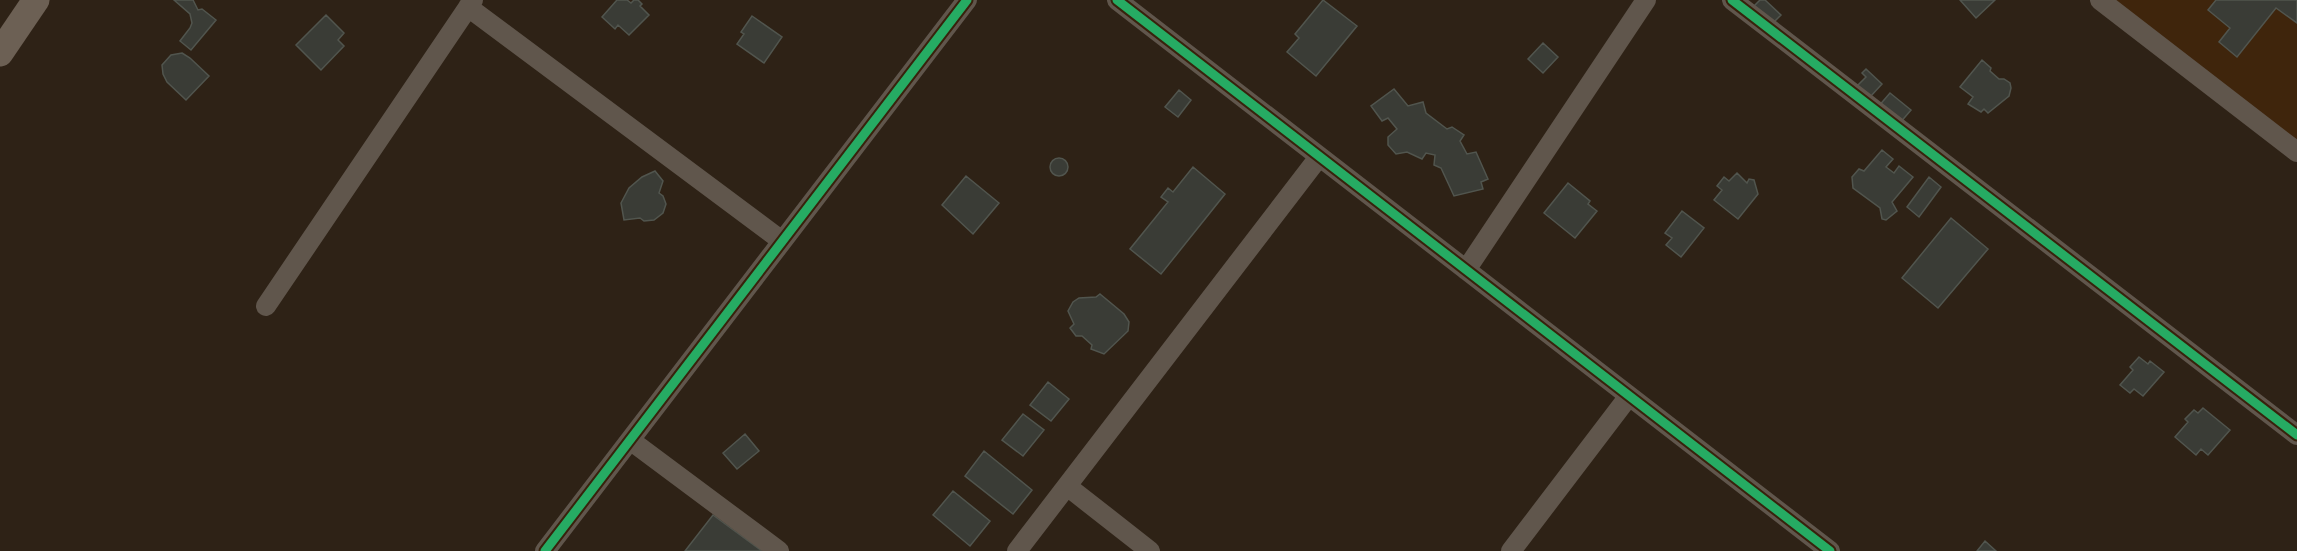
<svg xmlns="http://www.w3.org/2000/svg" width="2297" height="551" viewBox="0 0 2297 551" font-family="'Fira Sans',sans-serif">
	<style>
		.built { fill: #3f250c }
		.building { fill: #3a3c36; stroke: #51554e; stroke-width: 1.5 }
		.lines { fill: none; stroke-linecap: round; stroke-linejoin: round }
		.minor { stroke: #60564c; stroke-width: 20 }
		.secondary { stroke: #6c6054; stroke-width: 27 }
		.cycleway-casing { stroke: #38220c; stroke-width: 13 }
		.cycleway { stroke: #26ab63; stroke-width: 9 }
	</style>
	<rect width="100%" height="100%" fill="#2e2216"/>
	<path class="built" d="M2107,0H2297V148Z"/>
	<path class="building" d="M174,0H193L198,10L202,9L216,20L191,50L180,41L190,28L192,23L190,14Z
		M617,0H627L631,3L634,0H638L642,4L640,6L649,15L629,35L618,25L615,29L602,17Z
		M1323,0L1357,26L1316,76L1287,52L1299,38L1295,34Z
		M1760,0H1765L1781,15L1771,25L1753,7Z
		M1960,0H1995L1976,18Z
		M2216,0H2297V23L2276,8L2237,57L2219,42L2230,28L2208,10Z
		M326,15L344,33L338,40L344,46L321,70L296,45Z
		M752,16L782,37L764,63L737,44L744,34L741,32Z
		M1543,43L1558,57L1543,73L1528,59Z
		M182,53L190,58L209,76L186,100L167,82L163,74L162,65L171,55Z
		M1982,60L1991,68L1990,71L1999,79H2004L2010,83L2011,88L2009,96L1988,113L1984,109L1981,112L1968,104L1973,97L1960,87Z
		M1866,69L1882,84L1870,97L1857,86L1866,77L1862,73Z
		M1394,89L1408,106L1423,102L1426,113L1447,129L1452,127L1464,135L1460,141L1467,154L1476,152L1488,179L1481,182L1483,189L1454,196L1441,168L1434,165L1435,155L1426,153L1422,159L1407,152L1396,154L1388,145V137L1397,129L1388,118L1382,121L1371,106Z
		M1179,90L1191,100L1178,117L1165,107Z
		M1890,93L1911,110L1899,124L1878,107Z
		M1882,150L1893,159L1886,167L1894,173L1899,166L1913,177L1892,202L1897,211L1886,220L1882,219L1880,208L1853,188L1852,177L1859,169L1864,171Z
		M1050 167a9 9 0 1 1 18 0a9 9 0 1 1-18 0Z
		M1193,167L1225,194L1161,274L1130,249L1168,202L1161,197L1168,188L1173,192Z
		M655,171L663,181L659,193L663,196L666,204L663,213L654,220L644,221L640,218L624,220L621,203L629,188L642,177Z
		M1737,173L1747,183L1749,179L1754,180L1758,194L1738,219L1714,200L1722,190L1717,186L1724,177L1729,181Z
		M966,176L999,203L973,234L942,205Z
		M1929,177L1941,187L1919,217L1907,207Z
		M1568,183L1590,201L1588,204L1597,211L1575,238L1544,213Z
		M1682,211L1704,228L1681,257L1666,245L1672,238L1665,233Z
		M1951,218L1988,249L1938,308L1902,278Z
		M1100,294L1124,314L1129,322L1128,331L1104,354L1091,349L1092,345L1082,336H1076L1070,328L1074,324L1068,311L1073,302L1079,298L1096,297Z
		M2139,357L2148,364L2150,361L2164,372L2143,396L2134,389L2130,393L2120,385L2133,370L2130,367Z
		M1048,382L1069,399L1051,421L1030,405Z
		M2203,408L2230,430L2208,455L2201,449L2196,455L2175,437L2188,422L2185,419L2194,410L2198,413Z
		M1023,414L1044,430L1023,456L1002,440Z
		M745,434L759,451L737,469L723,453Z
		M984,451L1032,490L1013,514L965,476Z
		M953,491L990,521L970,546L933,515Z
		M713,515L762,551H685Z
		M1985,541L1996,551H1977Z"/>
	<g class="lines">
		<path class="minor" d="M1117,0L1830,551
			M1732,0L2297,435
			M2100,0L2297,152
			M468,7L782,241
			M1466,270L1646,0
			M266,306L473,0
			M630,440L779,551
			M1067,486L1150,551
			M545,551L967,0
			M1017,551L1319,157
			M1511,551L1629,396"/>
		<path class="secondary" d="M0,53L36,0"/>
		<g class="cycleway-casing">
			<path id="cycleway" d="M1117,0L1830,551
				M1732,0L2297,435
				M545,551L967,0"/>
		</g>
		<use href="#cycleway" class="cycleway"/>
	</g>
</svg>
